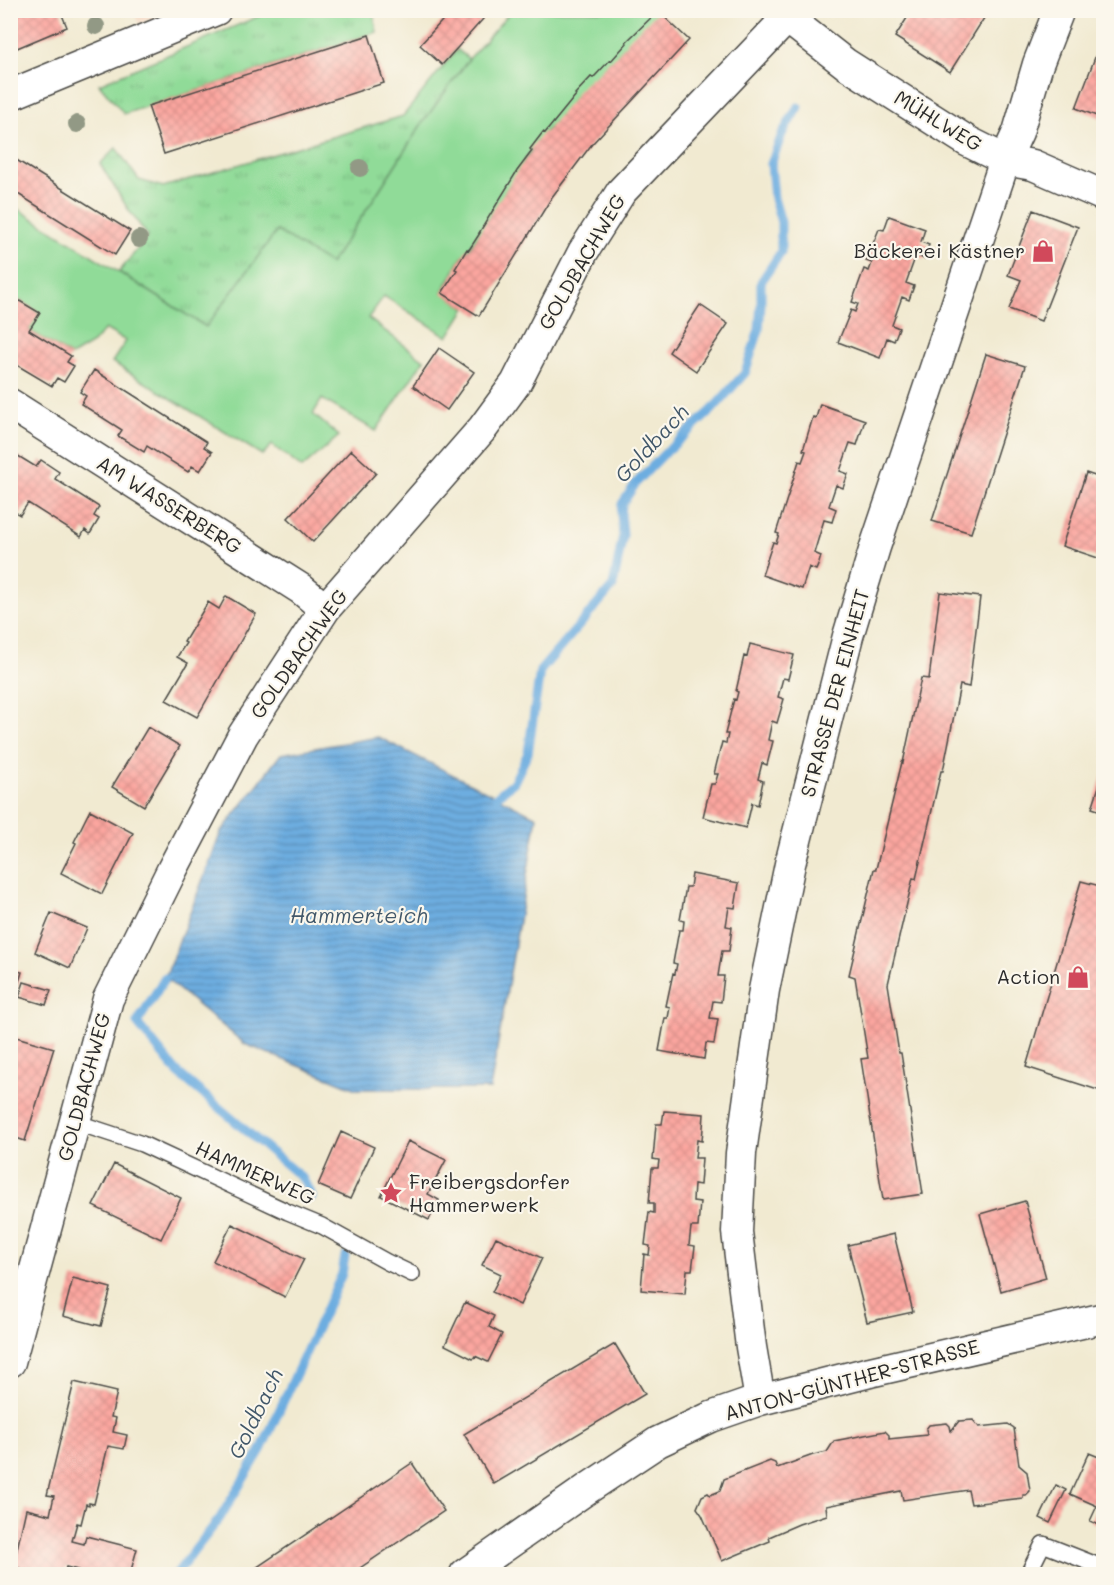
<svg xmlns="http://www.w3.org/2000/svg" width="1114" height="1585" viewBox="0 0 1114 1585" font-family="Mali,sans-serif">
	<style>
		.built { fill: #f3d4be }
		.grass { fill: url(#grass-tufts); stroke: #5e8362; stroke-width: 1.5 }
		.green { fill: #90db98; stroke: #5e8362; stroke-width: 1.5 }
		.water { fill: url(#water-rules); stroke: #4c6c86; stroke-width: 1.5 }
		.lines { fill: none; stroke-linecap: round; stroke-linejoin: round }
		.stream { stroke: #6dade0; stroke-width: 9 }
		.building { fill: url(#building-cross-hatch) }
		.service-casing { stroke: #494844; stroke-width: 18 }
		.minor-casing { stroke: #494844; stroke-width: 33 }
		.service { stroke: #fff; stroke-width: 15 }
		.minor { stroke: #fff; stroke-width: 30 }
		.tree { fill: #929985 }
		.labels { text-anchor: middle; stroke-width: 4.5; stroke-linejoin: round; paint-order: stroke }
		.street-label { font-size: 20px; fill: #2b2b2b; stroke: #fbf7ec }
		.poi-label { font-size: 20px; fill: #2b2b2b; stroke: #fbf7ec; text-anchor: end }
		.water-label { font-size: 21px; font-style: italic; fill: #42586a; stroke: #fbf7ec }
	</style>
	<defs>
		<pattern id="grass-tufts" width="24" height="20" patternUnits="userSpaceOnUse" patternTransform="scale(1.5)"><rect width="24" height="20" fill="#90db98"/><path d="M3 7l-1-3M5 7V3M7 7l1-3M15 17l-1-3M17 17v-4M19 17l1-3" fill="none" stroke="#7cbc83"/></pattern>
		<pattern id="water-rules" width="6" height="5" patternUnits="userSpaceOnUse" patternTransform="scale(1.5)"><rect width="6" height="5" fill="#6dade0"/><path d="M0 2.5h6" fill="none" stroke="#5a8db6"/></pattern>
		<pattern id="building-cross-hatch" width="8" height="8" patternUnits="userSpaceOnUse" patternTransform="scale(1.5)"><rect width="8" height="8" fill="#fba69f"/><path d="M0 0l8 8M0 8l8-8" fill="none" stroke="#d78f89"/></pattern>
	</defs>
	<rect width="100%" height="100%" fill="#fbf7ec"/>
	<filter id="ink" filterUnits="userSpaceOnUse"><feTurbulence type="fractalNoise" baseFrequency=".0167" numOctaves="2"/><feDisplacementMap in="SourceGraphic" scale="12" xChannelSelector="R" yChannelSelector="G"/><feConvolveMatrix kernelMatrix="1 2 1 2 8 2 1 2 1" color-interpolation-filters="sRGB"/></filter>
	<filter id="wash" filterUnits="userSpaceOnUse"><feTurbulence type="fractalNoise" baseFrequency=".008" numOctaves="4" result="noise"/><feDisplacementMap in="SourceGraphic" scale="24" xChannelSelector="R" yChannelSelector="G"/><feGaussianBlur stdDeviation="1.35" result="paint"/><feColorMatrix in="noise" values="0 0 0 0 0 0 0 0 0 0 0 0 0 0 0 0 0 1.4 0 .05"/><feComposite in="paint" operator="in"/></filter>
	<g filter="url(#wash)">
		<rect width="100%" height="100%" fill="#f1ead1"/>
		<path class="built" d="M133,11H170L139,24Z"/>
		<path class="grass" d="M271,11H373L377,32L124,114L99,84Z
			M457,49L469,59L421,125L371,203L329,265L277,231L206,327L119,272L148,236L130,212L100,164L116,148L139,180L163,187L403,116Z"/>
		<path class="green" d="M511,11H660L537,141L477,237L459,262L442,292L466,308L448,337L384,296L368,318L424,360L376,431L322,399L313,414L339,436L302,468L272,445L262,455L112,362L126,341L105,329L93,343L71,356L29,330L39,313L11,295L10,204L206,327L277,231L330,264L371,203L421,125L469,59Z"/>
		<path class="water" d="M378,737L537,817L490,1089H356L245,1044L165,978L221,832L281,754Z"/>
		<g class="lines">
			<path class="stream" d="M496,797L514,782L528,753L540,671L613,586L623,535L621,514L622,504L636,483L663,455L712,410L745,373L759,330L761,304V282L781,252V222L774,198L771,164L782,134L798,107
				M165,978L137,1023L177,1072L303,1179L312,1197
				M176,1574L220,1518L261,1450L342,1274L345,1256"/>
		</g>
		<g id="blocks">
			<path class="building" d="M10,10H60L67,27L10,51Z
				M452,10H491L442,65L420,45Z
				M912,10H979L986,15L950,72L895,37Z
				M658,11L689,40L592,144L552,197L479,316L442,293L457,270L455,269L467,249L469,250L480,233H479L517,171L532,151L530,149L543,132L545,133L576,95L575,94L591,77L593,78L610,60L611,61L627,43L626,42Z
				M369,35L384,83L164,154L148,106Z
				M1100,44L1104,46V119L1076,108Z
				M10,156L130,231L115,255L10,189Z
				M1033,210L1078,227L1041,321L1009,309L1021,280L1008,275Z
				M889,216L925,229L921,242L929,245L924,259L916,255L906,283L914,286L909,300L902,297L892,325L899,328L894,341L887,338L880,358L838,342L851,310L855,312L858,304L852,302L864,269L869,271L872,263L866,261L879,229L884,230Z
				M18,300L40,313L29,330L71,356L67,362L74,366L64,382L57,378L52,386L10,361V312Z
				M700,305L728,324L696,371L669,352Z
				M439,348L474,372L447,410L413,386Z
				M986,354L1025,366L971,533L932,521Z
				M94,370L207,442L204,447L212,452L200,471L192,466L188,472L147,446L144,452L118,436L122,430L81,404L86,396L80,392Z
				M820,404L865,420L857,445L850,443L840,471L848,474L843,488L836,485L829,506L836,509L832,522L824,520L814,553L821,556L819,563L816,570L809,567L802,589L762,575L773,542L776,543L779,534L776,533L799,461L802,462L806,451L803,450L813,417L816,418Z
				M351,450L376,473L313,542L288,518Z
				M10,451L36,467L41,460L59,472L55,479L99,507L94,516L99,519L90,534L85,530L81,537L28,503L20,515L10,509Z
				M1086,473L1104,479V560L1062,546Z
				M940,592L980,597L969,687L960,685L943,771H941L916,879L913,878L888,984L899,1053H901L923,1194L883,1200L861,1059L868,1058L855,977L849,975L874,869H876L902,762L903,763L921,678L929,679Z
				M226,596L256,614L197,717L166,700L188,663L177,657L186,643L184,642L208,602L219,609Z
				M750,644L794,655L788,679L783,678L778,697L784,699L777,723L772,721L768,740L773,741L767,765L762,763L758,779L763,781L758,805L752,803L746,828L703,817L711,784H715L718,774H714L722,742L726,743L728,734H725L734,699L736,700L738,692L736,691L744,656L747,657Z
				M148,727L180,746L144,806L112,787Z
				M1103,774H1104V812L1092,808Z
				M90,810L133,833L102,894L61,873L76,843L74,842Z
				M692,874L739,883L735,908L729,907L726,926L732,927L729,951H722L718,976H724L721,1002L713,1001L710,1018L718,1019L714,1044L706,1043L704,1059L659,1051L665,1018H668L670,1007L666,1006L673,973L675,974L677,964L673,963L679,930H683L684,921L680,920L686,887H690Z
				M1081,881L1104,887V1092L1026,1067Z
				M51,913L87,928L70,968L35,952Z
				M10,953L17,955L13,970L22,972L17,988L10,986Z
				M24,982L51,990L46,1005L19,997Z
				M13,1036L54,1048L25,1141L10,1136V1043Z
				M664,1111L704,1114L702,1141L697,1140L695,1158H702L700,1185L694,1184L693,1201L700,1202L698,1227H691L689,1245L695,1246L692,1270H687L685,1294L641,1290L644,1254L649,1255L650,1246L645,1245L649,1212L654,1213V1203H649L652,1168H658L659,1160L653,1159L656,1124H662Z
				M341,1132L374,1147L350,1199L318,1185Z
				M408,1141L446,1160L428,1194L439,1200L429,1220L381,1196Z
				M114,1164L181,1198L161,1239L93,1206Z
				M1025,1201L1046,1278L1001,1291L980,1214Z
				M232,1224L304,1259L285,1297L213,1261Z
				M894,1234L913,1312L867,1322L848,1245Z
				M496,1237L542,1258L520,1305L492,1292L501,1274L482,1265Z
				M73,1278L111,1288L101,1326L63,1316Z
				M465,1302L494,1316L489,1327L502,1334L488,1362L475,1356L473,1359L445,1345Z
				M615,1344L645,1394L494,1484L464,1434Z
				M74,1382L117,1392L111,1417L116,1418L113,1432L127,1435L124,1449L108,1446L94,1504L89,1503V1505L86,1504L81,1524L77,1523L72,1541L84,1544L86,1536L137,1549L130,1574H77L78,1570L66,1567L64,1574H46L13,1567L26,1509L50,1515L54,1496L47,1495Z
				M973,1420L979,1427L1008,1424L1014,1428L1019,1465L1027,1472L1030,1491L1026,1495H1023V1498L971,1504L968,1490L903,1500L901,1491L826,1506L827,1515L799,1524L769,1537L770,1541L722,1561L702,1515L697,1508L702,1496L708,1493L710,1495L720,1491L724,1479L770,1461L775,1463L777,1468L813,1455L827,1452L834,1441L885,1431L889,1435V1439L927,1435L926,1429L929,1425L947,1423L950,1426L951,1431L959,1421Z
				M1089,1453L1104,1459V1527L1090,1521L1097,1506L1070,1494Z
				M412,1463L444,1511L351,1574H247Z
				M1056,1485L1066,1490L1050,1523L1040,1518Z"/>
		</g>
	</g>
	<g filter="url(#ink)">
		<use href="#blocks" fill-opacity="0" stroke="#494844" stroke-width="1.5"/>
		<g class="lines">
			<g class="service-casing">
				<path id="service" d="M75,1122L142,1144L288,1212L322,1226L387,1262L412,1274
					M1028,1574L1043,1544L1104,1568"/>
			</g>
			<g class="minor-casing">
				<path id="minor" d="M777,10L846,64L967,141L1005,160L1033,165L1104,196
					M10,95L216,10
					M10,404L301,589L325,609
					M10,1362L108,999L172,870L243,735L325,609L483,428L516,383L583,252L621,192L787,18
					M760,1400L751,1347L737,1232L741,1153L764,990L790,864L848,636L875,547L1005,160L1018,132L1038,64L1059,10
					M465,1574L587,1489L658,1442L711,1417L760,1400L870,1372L1104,1318"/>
			</g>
			<use href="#service" class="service"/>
			<use href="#minor" class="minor"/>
		</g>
		<g class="tree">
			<circle cx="96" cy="26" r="9"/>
			<circle cx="77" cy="124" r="9"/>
			<circle cx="360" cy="168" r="9"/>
			<circle cx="139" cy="239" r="9"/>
		</g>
	</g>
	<defs>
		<g id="shop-bare" transform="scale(1.8)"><path d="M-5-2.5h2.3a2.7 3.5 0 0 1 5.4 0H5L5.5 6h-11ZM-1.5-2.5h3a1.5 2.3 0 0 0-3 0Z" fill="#d1495b" stroke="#fbf7ec" stroke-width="2.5" paint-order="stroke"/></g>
		<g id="sight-bare" transform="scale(1.8)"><path d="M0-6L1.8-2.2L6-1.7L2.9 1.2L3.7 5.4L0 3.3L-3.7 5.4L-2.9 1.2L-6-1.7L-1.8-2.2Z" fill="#d1495b" stroke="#fbf7ec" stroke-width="2.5" paint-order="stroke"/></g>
	</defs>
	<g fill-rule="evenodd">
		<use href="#shop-bare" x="1043" y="251"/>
		<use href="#shop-bare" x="1078" y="977"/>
		<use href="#sight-bare" x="391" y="1193"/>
	</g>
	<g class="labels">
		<g class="street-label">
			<text transform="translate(938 121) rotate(31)" y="7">MÜHLWEG</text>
			<text transform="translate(582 262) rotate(-60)" y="7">GOLDBACHWEG</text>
			<text transform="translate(169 505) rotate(32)" y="7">AM WASSERBERG</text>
			<text transform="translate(299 654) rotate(-55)" y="7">GOLDBACHWEG</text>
			<text transform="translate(835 693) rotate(-75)" y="7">STRASSE DER EINHEIT</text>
			<text transform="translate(84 1087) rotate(-75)" y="7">GOLDBACHWEG</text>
			<text transform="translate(255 1173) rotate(24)" y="7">HAMMERWEG</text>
			<text transform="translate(852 1380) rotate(-15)" y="7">ANTON-GÜNTHER-STRASSE</text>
		</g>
		<g class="poi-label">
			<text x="1025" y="258">Bäckerei Kästner</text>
			<text x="1060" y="984">Action</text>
			<text x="409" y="1189" text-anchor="start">Freibergsdorfer<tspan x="409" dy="23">Hammerwerk</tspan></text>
		</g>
		<g class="water-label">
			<text transform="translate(652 444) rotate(-47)" y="7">Goldbach</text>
			<text x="359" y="923">Hammerteich</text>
			<text transform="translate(256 1414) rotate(-64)" y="7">Goldbach</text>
		</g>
	</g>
	<rect width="1114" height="1585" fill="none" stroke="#fbf7ec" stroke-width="36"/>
</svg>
